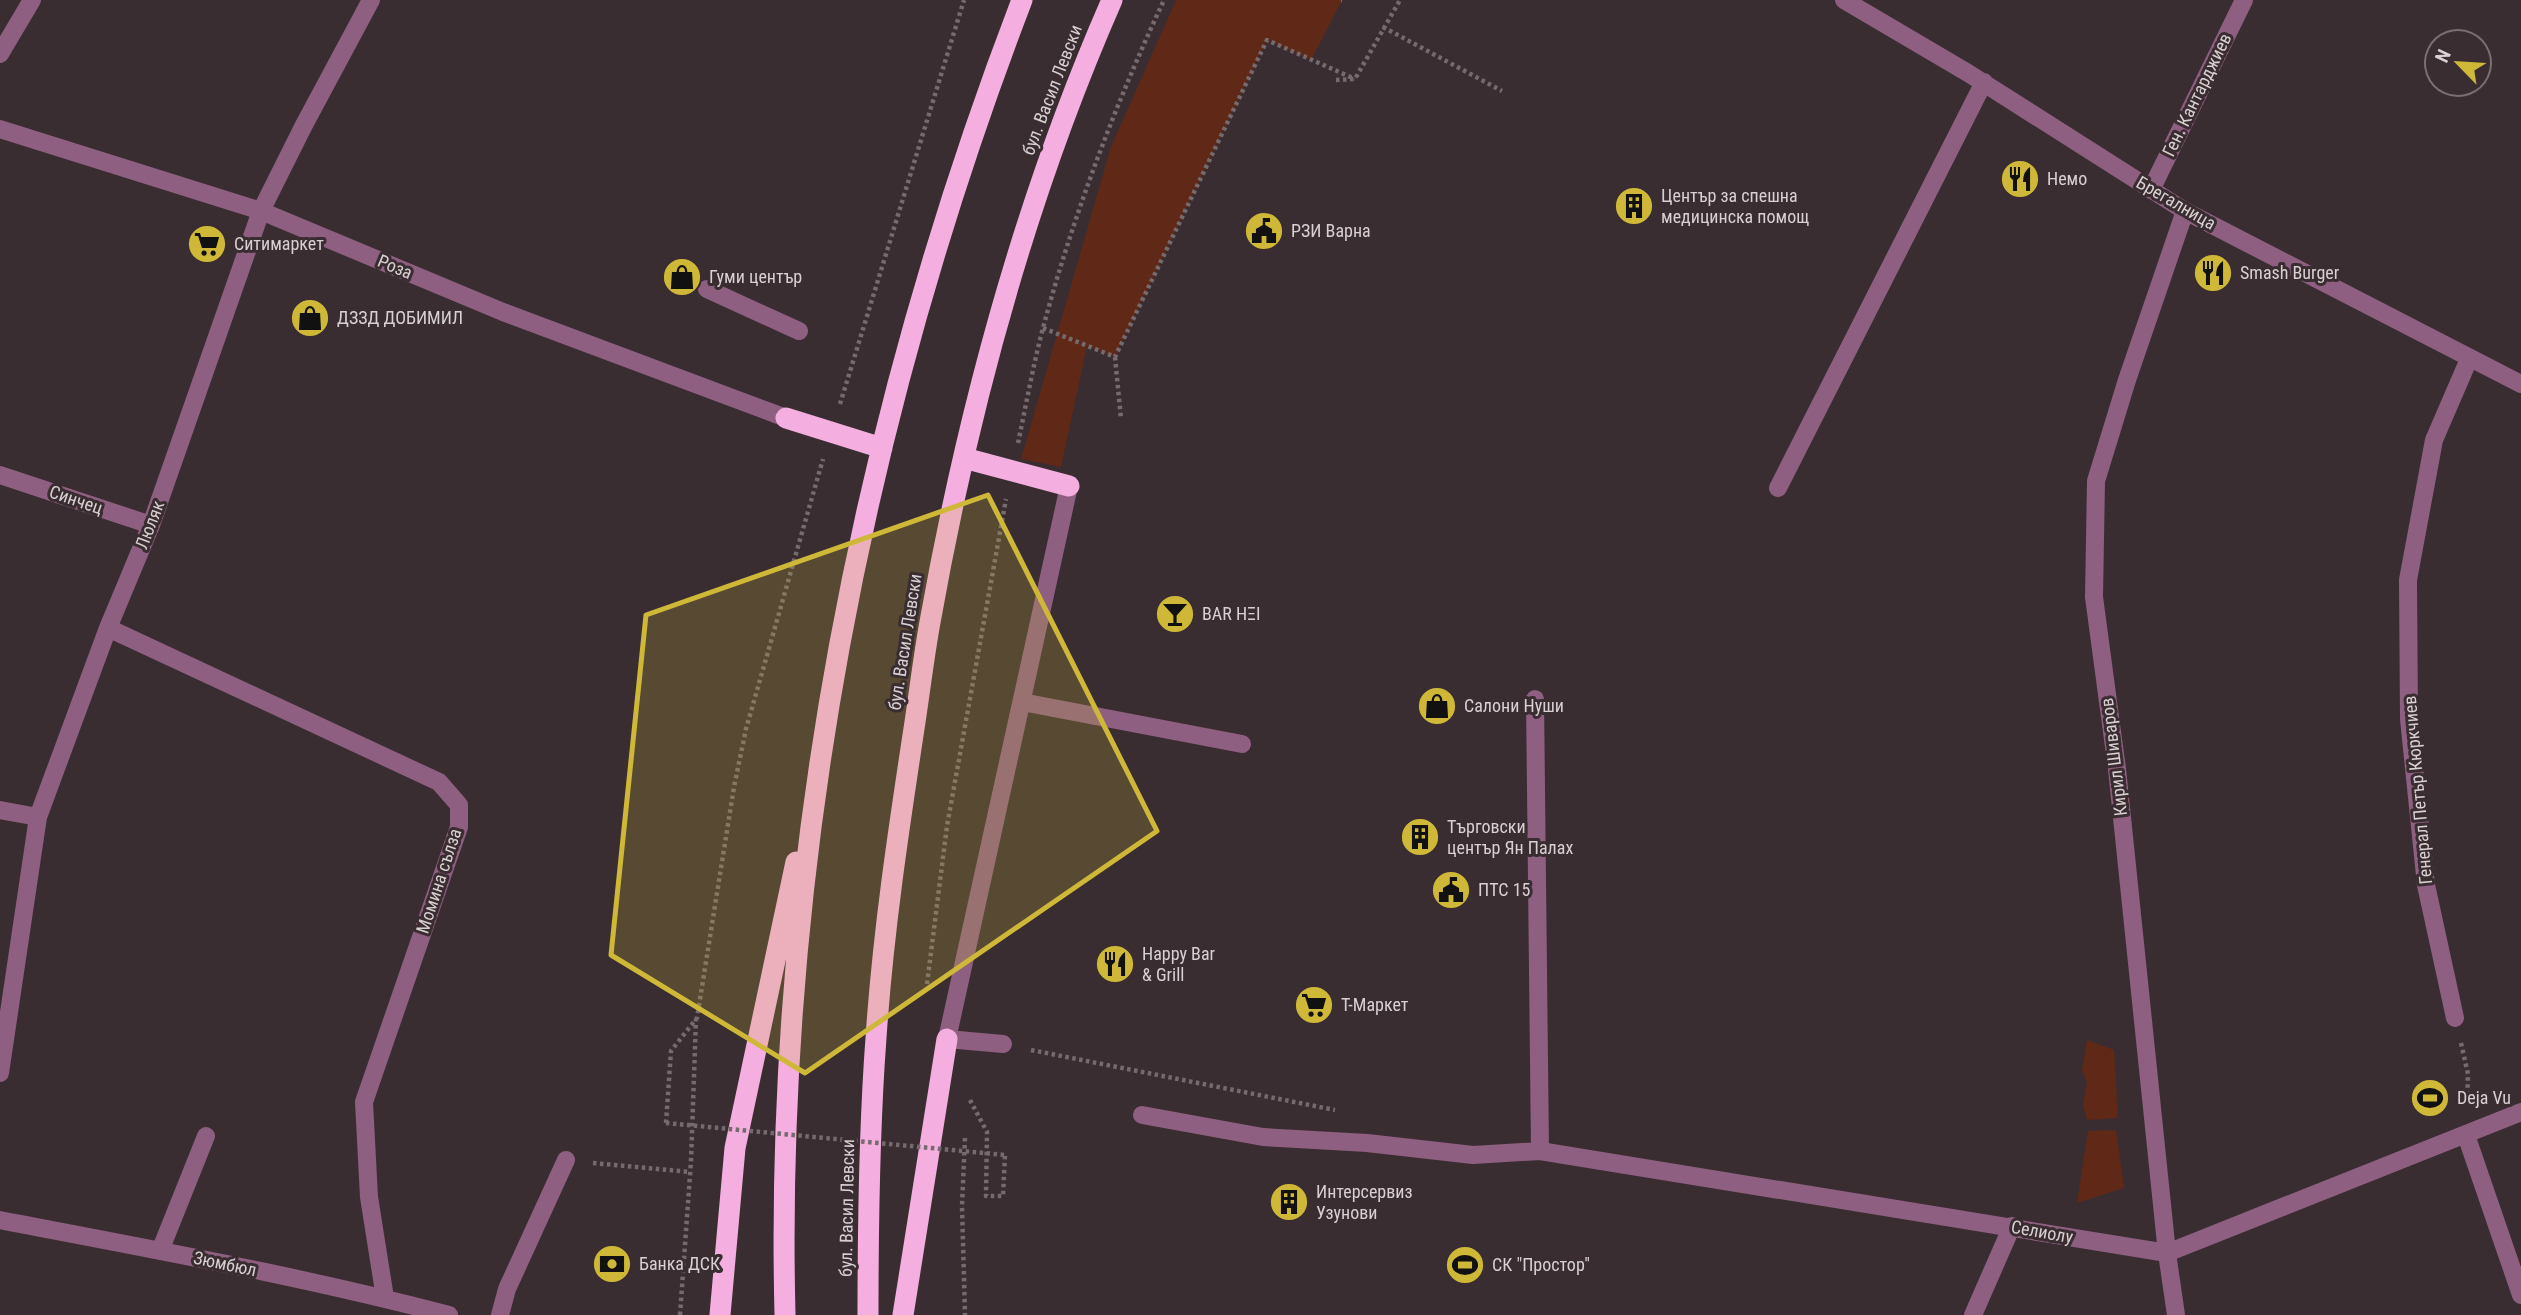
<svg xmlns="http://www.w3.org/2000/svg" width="2521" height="1315" viewBox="0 0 2521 1315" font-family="'Roboto Condensed',sans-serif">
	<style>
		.green { fill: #602917 }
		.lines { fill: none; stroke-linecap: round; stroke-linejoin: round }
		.path { stroke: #756a6e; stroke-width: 4.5; stroke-dasharray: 3.5 3.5; stroke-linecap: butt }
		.minor { stroke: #8e5f80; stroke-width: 18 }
		.highway { stroke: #f4aedf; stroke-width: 21 }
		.path-bridge { stroke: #756a6e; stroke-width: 4.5; stroke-dasharray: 3.5 3.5; stroke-linecap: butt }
		.marked { fill: #cfb837; fill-opacity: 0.2; stroke: #cfb837; stroke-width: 5; stroke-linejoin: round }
		.labels { text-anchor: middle; stroke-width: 6; stroke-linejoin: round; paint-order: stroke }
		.street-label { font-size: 18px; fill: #d8d0d2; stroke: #3a2d31 }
		.poi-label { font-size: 18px; fill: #d8d0d2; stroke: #3a2d31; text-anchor: start }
	</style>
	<rect width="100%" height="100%" fill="#3a2d31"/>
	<path class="green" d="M1176,0H1342L1311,60L1267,40L1115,357L1087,346L1061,467L1021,459L1111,147Z
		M2087,1040L2114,1050L2118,1118L2087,1120L2083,1105L2087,1082L2082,1070Z
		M2116,1130L2124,1188L2077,1203L2088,1131Z"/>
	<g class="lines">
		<path class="path" d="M1341,0H1342
			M1383,27L1502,91
			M1336,80L1355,79L1400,0
			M1043,328L1115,357L1267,40L1355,79
			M1115,357L1121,419
			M840,404L964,0
			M1018,443C1026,405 1033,366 1043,328C1073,216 1115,105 1164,0
			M927,984L947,826L1006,499
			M2461,1043L2468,1074L2467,1103
			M1031,1050L1335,1110
			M970,1100L987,1132L986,1196H1003L1005,1155
			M666,1123L671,1051L697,1018L734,787L746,729L823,459
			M965,1138L962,1206L965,1315
			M593,1163L690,1172
			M680,1315L691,1161L696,1019"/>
		<path class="minor" d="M1844,0L1968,73L2185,211L2521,384
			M0,54L32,0
			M0,129L261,211L503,312L786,418
			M2151,190L2244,0
			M707,289L799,331
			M0,475L151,525
			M1778,488L1984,82
			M108,628L439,782L459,805V827L364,1102L369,1197L385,1298
			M1535,699L1540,1151
			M1022,702L1242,744
			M0,810L38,817
			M2455,1018L2426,885L2409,719L2408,580L2434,440L2469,359
			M1003,1044L947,1039L1069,486
			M0,1073L38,817L108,628L151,525L261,211L304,125L371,0
			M1142,1115L1263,1137L1367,1143L1473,1155L1540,1151L2167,1253L2521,1112
			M2466,1135L2521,1295
			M0,1220C150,1249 301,1276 449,1315
			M160,1251L206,1136
			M500,1315L507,1289L566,1160
			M1973,1315L2012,1226
			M2176,1315L2167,1253L2117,769L2094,597L2096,481L2127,380L2185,211"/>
		<path class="highway" d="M786,418L882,448
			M964,458L1069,486
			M720,1315L735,1148L796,862
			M785,1315C774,868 862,417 1022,0
			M868,1315C868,1222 869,1130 876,1038C883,932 899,827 915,722C920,689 924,655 930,622C968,409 1025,198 1112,0
			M903,1315L947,1039"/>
		<path class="path-bridge" d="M666,1123L1005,1155"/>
	</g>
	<path class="marked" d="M988,495L1157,831L805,1073L611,955L646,615Z"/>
	<defs>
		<g id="restaurant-disc" transform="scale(2.0125)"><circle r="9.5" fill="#cfb837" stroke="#3a2d31"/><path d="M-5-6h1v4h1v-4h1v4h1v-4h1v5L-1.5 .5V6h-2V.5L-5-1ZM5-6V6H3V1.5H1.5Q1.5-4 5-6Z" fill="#111"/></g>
		<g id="building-disc" transform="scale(2.0125)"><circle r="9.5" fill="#cfb837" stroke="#3a2d31"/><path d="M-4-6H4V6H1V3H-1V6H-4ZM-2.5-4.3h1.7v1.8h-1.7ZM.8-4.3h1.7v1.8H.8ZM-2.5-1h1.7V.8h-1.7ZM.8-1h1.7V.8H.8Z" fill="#111"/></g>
		<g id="civic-disc" transform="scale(2.0125)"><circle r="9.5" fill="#cfb837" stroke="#3a2d31"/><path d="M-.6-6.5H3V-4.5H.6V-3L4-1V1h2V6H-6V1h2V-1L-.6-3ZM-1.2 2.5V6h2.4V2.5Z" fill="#111"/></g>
		<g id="supermarket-disc" transform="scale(2.0125)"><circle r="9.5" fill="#cfb837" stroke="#3a2d31"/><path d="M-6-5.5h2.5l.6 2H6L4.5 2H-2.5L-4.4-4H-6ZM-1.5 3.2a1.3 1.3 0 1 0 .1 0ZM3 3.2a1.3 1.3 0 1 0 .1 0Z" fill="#111"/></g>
		<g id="shop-disc" transform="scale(2.0125)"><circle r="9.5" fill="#cfb837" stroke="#3a2d31"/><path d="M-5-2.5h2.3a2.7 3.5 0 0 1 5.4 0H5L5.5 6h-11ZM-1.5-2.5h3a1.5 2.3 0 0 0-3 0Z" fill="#111"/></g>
		<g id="bar-disc" transform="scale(2.0125)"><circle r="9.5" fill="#cfb837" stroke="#3a2d31"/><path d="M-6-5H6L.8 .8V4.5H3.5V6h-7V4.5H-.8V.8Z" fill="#111"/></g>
		<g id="stadium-disc" transform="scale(2.0125)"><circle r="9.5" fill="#cfb837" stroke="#3a2d31"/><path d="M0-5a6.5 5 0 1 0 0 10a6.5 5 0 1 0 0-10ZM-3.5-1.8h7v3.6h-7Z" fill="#111"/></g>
		<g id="bank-disc" transform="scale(2.0125)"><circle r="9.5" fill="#cfb837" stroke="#3a2d31"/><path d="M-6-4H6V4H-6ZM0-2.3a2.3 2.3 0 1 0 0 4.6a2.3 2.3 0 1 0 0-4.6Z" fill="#111"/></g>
	</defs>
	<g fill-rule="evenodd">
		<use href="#restaurant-disc" x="2020" y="179"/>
		<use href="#building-disc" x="1634" y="206"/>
		<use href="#civic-disc" x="1264" y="231"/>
		<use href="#supermarket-disc" x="207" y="244"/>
		<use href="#restaurant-disc" x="2213" y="273"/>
		<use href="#shop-disc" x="682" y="277"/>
		<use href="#shop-disc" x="310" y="318"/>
		<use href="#bar-disc" x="1175" y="614"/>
		<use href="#shop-disc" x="1437" y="706"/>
		<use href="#building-disc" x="1420" y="837"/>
		<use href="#civic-disc" x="1451" y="890"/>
		<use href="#restaurant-disc" x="1115" y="964"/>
		<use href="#supermarket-disc" x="1314" y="1005"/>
		<use href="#stadium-disc" x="2430" y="1098"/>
		<use href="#building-disc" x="1289" y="1202"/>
		<use href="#bank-disc" x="612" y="1264"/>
		<use href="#stadium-disc" x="1465" y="1265"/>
	</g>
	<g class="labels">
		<g class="street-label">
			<text transform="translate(1052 90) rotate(-69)" y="6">бул. Васил Левски</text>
			<text transform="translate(2197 95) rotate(-64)" y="6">Ген. Кантарджиев</text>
			<text transform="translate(2176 203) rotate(30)" y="6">Брегалница</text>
			<text transform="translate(395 267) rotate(23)" y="6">Роза</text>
			<text transform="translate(76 500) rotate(19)" y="6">Синчец</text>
			<text transform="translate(150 525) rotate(-69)" y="6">Люляк</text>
			<text transform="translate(905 642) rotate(-81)" y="6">бул. Васил Левски</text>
			<text transform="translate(2114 757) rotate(-97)" y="6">Кирил Шиваров</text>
			<text transform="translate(2418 790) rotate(-95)" y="6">Генерал Петър Кюркчиев</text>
			<text transform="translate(439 881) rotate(-72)" y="6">Момина сълза</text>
			<text transform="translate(847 1208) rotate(-89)" y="6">бул. Васил Левски</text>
			<text transform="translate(2042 1232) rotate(10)" y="6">Селиолу</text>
			<text transform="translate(225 1264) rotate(12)" y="6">Зюмбюл</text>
		</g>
		<g class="poi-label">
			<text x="2047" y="185">Немо</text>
			<text x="1661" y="202">Център за спешна<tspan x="1661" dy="21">медицинска помощ</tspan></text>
			<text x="1291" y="237">РЗИ Варна</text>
			<text x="234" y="250">Ситимаркет</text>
			<text x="2240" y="279">Smash Burger</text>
			<text x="709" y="283">Гуми център</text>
			<text x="337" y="324">ДЗЗД ДОБИМИЛ</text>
			<text x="1202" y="620">BAR HΞI</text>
			<text x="1464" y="712">Салони Нуши</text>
			<text x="1447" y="833">Търговски<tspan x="1447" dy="21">център Ян Палах</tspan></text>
			<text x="1478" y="896">ПТС 15</text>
			<text x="1142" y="960">Happy Bar<tspan x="1142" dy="21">&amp; Grill</tspan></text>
			<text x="1341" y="1011">Т-Маркет</text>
			<text x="2457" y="1104">Deja Vu</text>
			<text x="1316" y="1198">Интерсервиз<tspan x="1316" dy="21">Узунови</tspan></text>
			<text x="639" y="1270">Банка ДСК</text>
			<text x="1492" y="1271">СК "Простор''</text>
		</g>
	</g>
	<g transform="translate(2458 63) rotate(295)"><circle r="33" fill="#3a2d31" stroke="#796e71" stroke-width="2"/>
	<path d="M0-5L12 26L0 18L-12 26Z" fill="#cfb837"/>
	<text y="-10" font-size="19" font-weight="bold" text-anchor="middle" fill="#d8d0d2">N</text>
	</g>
</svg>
